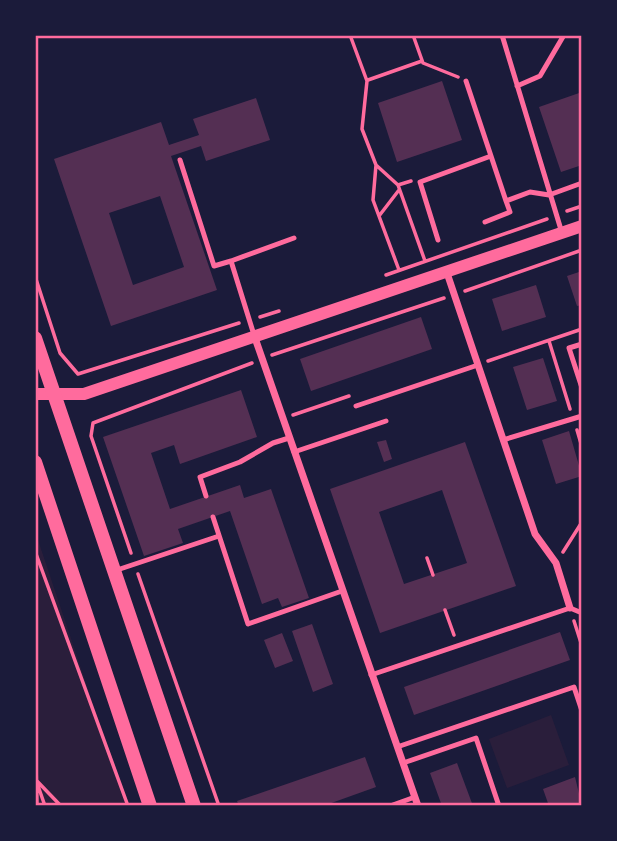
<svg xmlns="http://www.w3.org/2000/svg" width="617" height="841" viewBox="0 0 617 841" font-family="'Crimson Pro',serif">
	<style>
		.green { fill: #2a1e3b }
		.building { fill: #542f53; fill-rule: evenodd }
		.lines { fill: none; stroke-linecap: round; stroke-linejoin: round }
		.path { stroke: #ff6b9d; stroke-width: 3.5 }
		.service { stroke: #ff6b9d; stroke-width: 5 }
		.minor { stroke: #ff6b9d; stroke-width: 7 }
		.tertiary { stroke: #ff6b9d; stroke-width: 12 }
		.secondary { stroke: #ff6b9d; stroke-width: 14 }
		.neatline { fill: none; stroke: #ff6b9d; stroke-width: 2.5 }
	</style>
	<rect width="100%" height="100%" fill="#1b1b3a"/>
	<path class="green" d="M35,531L127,806H35Z
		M551,715L569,765L507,788L489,739Z"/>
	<path class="building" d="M442,81L462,140L397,162L378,103Z
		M582,92V165L561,172L539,107Z
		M256,98L270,140L206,161L201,146L171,156L217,290L111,326L54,159L161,122L169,145L199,135L193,119ZM160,196L184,267L133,285L109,213Z
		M582,271V305L577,306L567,276Z
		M536,285L546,317L502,331L492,299Z
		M421,317L432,349L311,391L300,359Z
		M543,358L557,401L527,410L513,367Z
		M241,390L257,437L180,464L174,445L151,453L170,509L240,485L244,498L271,489L309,598L282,607L278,598L262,604L230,511L178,529L183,543L144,556L103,437Z
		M569,431L582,476L556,484L542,440Z
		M386,440L392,459L384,462L377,442Z
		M465,442L516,586L380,633L330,489ZM442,490L467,563L404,584L379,512Z
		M312,624L333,684L313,692L292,631Z
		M560,632L570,660L414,715L404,687Z
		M282,633L293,661L275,668L264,640Z
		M365,757L376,787L323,806H239L237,801Z
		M457,763L473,806H442L430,773Z
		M575,777L582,806H549L543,789Z"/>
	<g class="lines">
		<path class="path" d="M350,35L367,81L362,129L376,165L373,200L399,270
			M413,35L423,63L458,77
			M368,80L422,61
			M376,165L398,185L411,181
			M398,185L425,261
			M567,211L582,206
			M379,216L399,190
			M386,275L547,219
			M35,276L60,353L78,374L239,323
			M465,291L582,250
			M260,317L279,311
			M549,341L570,409
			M272,355L444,298
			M488,361L582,329
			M293,415L349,396
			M577,430L582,447
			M35,551L128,806
			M563,552L582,522
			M131,553L91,436L93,423L252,363
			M427,558L433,575
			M138,574L219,806
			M445,610L454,635
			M574,621L582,646
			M35,720L37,806
			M45,806L36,780L61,806"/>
		<path class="service" d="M502,35L562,233
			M466,81L506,201L530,192L549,195L582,183
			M517,86L540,76L564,35
			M180,160L214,266L231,261
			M485,222L510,212L506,201
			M438,240L420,182L491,156
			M254,335L231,261L294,238
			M582,344L569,348L582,388
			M356,406L478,365
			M503,440L582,416
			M294,452L386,421
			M206,496L200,477L240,462L273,443L289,438
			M213,517L248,624L342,591
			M117,570L219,536
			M371,675L570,608L582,613
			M397,747L574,687L582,711
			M403,763L476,738L499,806
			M390,806L415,797"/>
		<path class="minor" d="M447,273L535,534L556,563L570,608
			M255,338L418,806"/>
		<path class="tertiary" d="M35,394H84L582,226"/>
		<path class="secondary" d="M35,338L194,806
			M35,462L150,806"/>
	</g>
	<rect width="617" height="841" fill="none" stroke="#1b1b3a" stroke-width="74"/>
	<rect x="37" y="37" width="543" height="767" class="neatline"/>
</svg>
